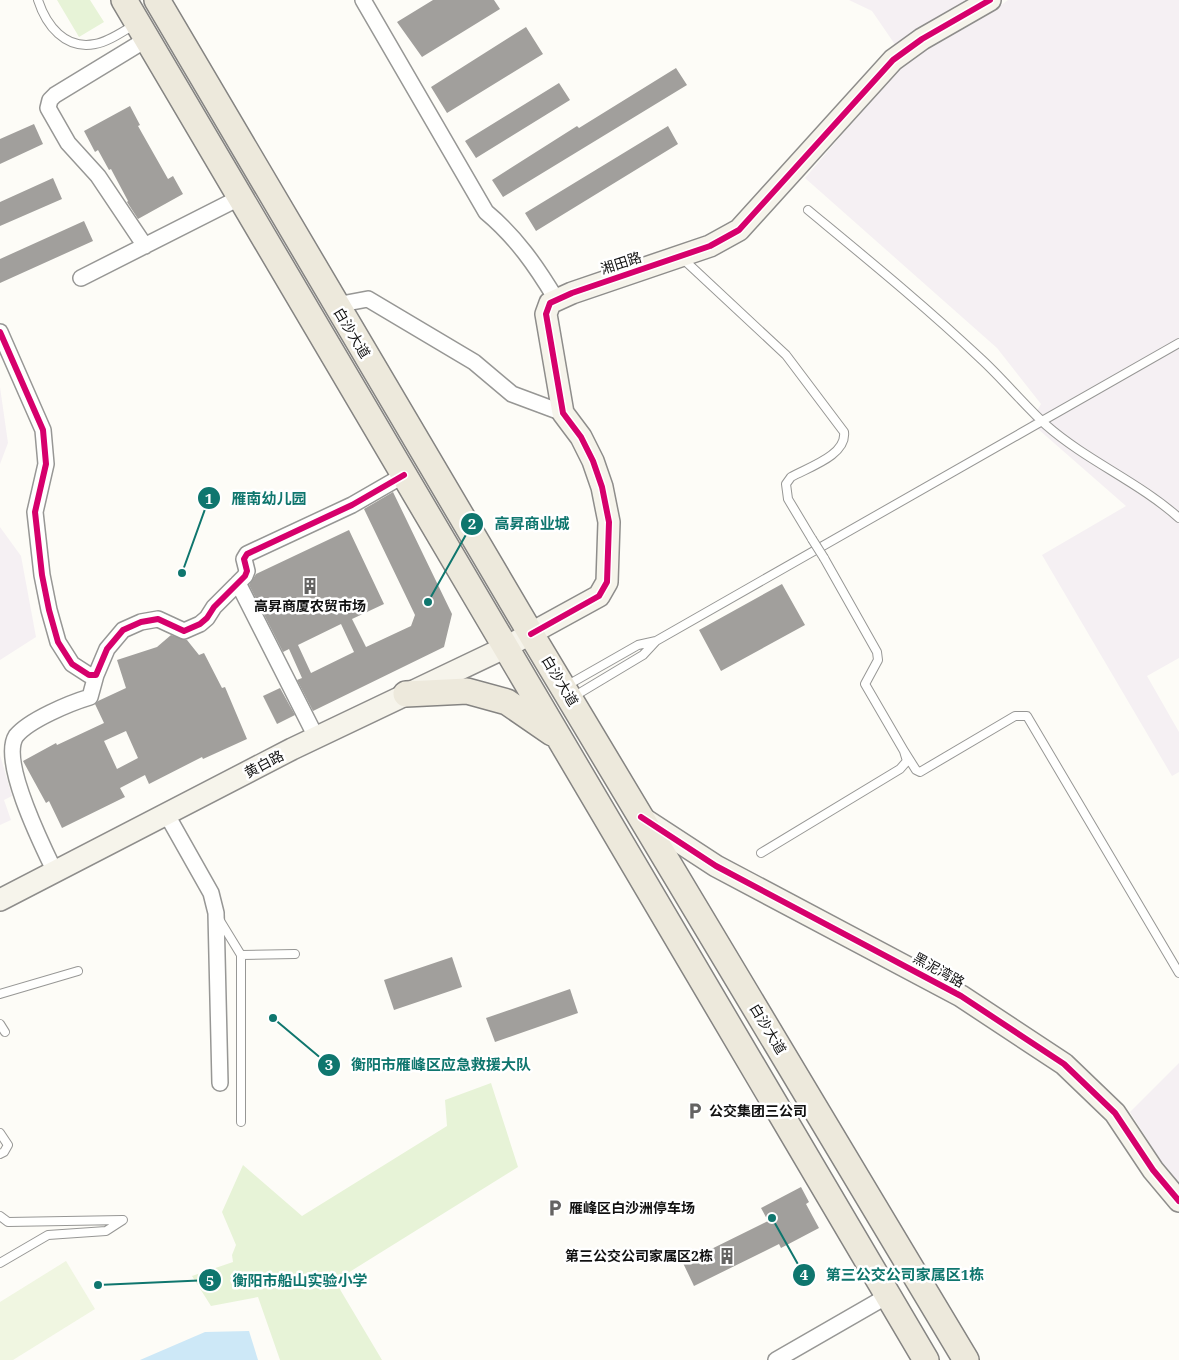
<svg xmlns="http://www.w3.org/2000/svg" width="1179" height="1360" viewBox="0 0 1179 1360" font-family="'Noto Serif','Noto Sans SC',serif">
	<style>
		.industrial { fill: #f5f0f3 }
		.green { fill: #e7f3d7 }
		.pitch { fill: #f0f6e1 }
		.water { fill: #cde8f7 }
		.building { fill: #a19f9c; fill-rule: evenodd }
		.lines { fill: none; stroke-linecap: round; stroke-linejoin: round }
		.lane-casing { stroke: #979795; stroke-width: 10 }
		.street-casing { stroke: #979795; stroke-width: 18 }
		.secondary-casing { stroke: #8e8d8b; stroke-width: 24 }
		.primary-casing { stroke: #858482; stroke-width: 28 }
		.lane { stroke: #fffffe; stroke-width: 8 }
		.street { stroke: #fffffe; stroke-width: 15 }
		.secondary { stroke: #f6f4eb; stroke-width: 21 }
		.primary { stroke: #ede9dc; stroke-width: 25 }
		.lane-bridge-casing { stroke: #979795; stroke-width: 10; stroke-linecap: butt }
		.lane-bridge { stroke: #fffffe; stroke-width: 8 }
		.cycleway-casing { stroke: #fff; stroke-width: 9 }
		.cycleway { stroke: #d6006c; stroke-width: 6 }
		.labels { text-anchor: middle; stroke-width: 5; stroke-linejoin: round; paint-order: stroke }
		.street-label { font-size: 14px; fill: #111; stroke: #fff }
		.poi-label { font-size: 14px; font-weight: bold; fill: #111; stroke: #fff; text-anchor: start }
		.leader { fill: none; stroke: #0f766e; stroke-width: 2 }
		.callout-dot { fill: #0f766e; stroke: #fff; stroke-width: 2 }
		.mark-label { font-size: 15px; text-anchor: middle; font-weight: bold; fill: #fff }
		.callout-label { font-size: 15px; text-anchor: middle; font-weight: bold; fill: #0f766e; stroke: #fff; stroke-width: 5; stroke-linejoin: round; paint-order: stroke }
	</style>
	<rect width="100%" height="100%" fill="#fdfcf7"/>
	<path class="industrial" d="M849,0H973L896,46L872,11Z
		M1008,0H1179V658L1147,676L1179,732V772L1172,776L1042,555L1126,506L1030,422L1041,404L997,348L805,178L902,64L988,15Z
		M0,387L8,443L0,464Z
		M0,527L21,556L36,637L0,660Z
		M0,755L12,796L4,800L11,820L0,825Z
		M1179,1063V1190L1130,1112Z"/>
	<path class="green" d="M57,0H90L104,22L79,37Z
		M491,1083L518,1167L335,1281L382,1360H280L258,1297L211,1306L192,1276L233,1262L232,1255L236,1245L222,1212L243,1165L302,1216L447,1126L445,1100Z"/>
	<path class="pitch" d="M66,1261L95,1309L13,1360H0V1302Z"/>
	<path class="water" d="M249,1331L258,1360H140L205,1332Z"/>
	<path class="building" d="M433,0H494L500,9L422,57L397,22Z
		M526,27L543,54L447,113L431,87Z
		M676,68L687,85L503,197L492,180L577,126L579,128Z
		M559,83L570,100L476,158L465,141Z
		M130,106L140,125L138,126L168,179L173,176L183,194L138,219L127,202L128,201L111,169L109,170L98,150L95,152L84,131Z
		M34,124L43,144L0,164V139Z
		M668,126L678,144L536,231L525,213Z
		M53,178L62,199L0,226V202Z
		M84,221L93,241L0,283V259Z
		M393,492L452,614L444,647L313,711L297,680L302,678L289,649L283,652L249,585L256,574L349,530L384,604L352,619L366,647L411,626L415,615L364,509ZM341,624L354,652L311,673L298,645Z
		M782,584L805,625L721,671L699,630Z
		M171,635L187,640L199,655L204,653L222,688L225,687L247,739L203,759L202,757L149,784L145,775L120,788L125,797L62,828L49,801L46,803L23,761L56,743L57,745L104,723L95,704L98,701L126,688L117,660L157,647ZM126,731L138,758L117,769L104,741Z
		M280,688L295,715L277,724L263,696Z
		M452,957L462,987L394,1010L384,980Z
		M570,989L578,1013L495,1042L486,1018Z
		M801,1187L809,1202L806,1204L819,1228L781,1248L779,1244L694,1286L683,1263L768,1221L761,1208Z"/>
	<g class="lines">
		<g class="lane-casing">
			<path id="lane" d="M38,0C46,25 65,50 95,44C108,42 122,32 134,25
				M808,210C866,258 925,306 980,358C1003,379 1023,404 1046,425C1087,461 1139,482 1179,518
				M682,258L786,355L844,432C847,455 809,467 791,477L786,484L788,499L812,539
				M566,686L638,645L656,641L1179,343
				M573,697L643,655L656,641
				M904,751L916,770L920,772L1015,716H1027L1179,973
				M761,853L900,769L907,761L904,751L865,684L878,660L877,652L824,558
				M219,919L241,955V1122
				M241,955L295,954
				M0,994L78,971
				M0,1024L5,1032
				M0,1133L8,1145L4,1152L0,1154
				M0,1216L8,1222L123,1220L106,1231L48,1235L0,1263"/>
		</g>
		<g class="street-casing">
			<path id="street" d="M363,0L486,212C516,237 536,266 556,299
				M145,246L98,176L68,143L48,108L50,100L55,95L147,39
				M81,278L241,197
				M336,305L368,299L474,362L512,394L563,413
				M0,332L43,430L46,464L35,512L42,575L49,610L58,642L72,664L89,675H96L107,649L123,630L141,622L158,619L184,631L200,624L207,618L214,607L245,576L247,571L244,559L247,554L352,505L404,475
				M238,583L316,737
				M167,815L211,893L216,913L220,1083
				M55,872C43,847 0,761 16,736C29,720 70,703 90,697L96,675
				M776,1360L889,1295"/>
		</g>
		<g class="secondary-casing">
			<path id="secondary" d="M641,817L716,866L961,996L1064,1064L1115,1113L1153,1170L1179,1201
				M0,900L292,749L506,647L599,596L607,582L609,522L602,487L593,461L581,437L563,413L546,314L550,303L572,293L710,246L739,230L893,60L922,39L990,0"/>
		</g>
		<g class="primary-casing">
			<path id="primary" d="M124,0L926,1360
				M157,0L531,634L966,1360
				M406,694L467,691L507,702L552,733"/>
		</g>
		<use href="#lane" class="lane"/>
		<use href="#street" class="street"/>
		<use href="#secondary" class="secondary"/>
		<use href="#primary" class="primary"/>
		<g class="lane-bridge-casing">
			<path id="lane-bridge" d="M812,539L824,558"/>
		</g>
		<use href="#lane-bridge" class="lane-bridge"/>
		<g class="cycleway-casing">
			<path id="cycleway" d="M0,332L43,430L46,464L35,512L42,575L49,610L58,642L72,664L89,675H96L107,649L123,630L141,622L158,619L184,631L200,624L207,618L214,607L245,576L247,571L244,559L247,554L352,505L404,475
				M531,634L599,596L607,582L609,522L602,487L593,461L581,437L563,413L546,314L550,303L572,293L710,246L739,230L893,60L922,39L990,0
				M641,817L716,866L961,996L1064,1064L1115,1113L1153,1170L1179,1201"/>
		</g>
		<use href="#cycleway" class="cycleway"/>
	</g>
	<defs>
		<g id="building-bare" transform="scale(1.35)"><path d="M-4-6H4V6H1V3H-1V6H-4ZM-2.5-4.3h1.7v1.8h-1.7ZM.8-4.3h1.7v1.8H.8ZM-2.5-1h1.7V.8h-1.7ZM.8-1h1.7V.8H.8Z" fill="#646362" stroke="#fff" stroke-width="2.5" paint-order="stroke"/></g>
		<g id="parking-bare" transform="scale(1.35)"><path d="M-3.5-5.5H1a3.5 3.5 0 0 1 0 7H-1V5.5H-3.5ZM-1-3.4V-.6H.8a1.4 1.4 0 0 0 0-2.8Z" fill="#646362" stroke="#fff" stroke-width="2.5" paint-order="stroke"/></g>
	</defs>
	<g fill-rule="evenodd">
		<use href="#building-bare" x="310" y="586"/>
		<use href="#parking-bare" x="695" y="1111"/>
		<use href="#parking-bare" x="555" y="1208"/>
		<use href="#building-bare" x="727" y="1256"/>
	</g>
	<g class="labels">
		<g class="street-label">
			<text transform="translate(621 263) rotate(-18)" y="5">湘田路</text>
			<text transform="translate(352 333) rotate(59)" y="5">白沙大道</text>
			<text transform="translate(560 681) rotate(59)" y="5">白沙大道</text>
			<text transform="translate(264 764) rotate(-28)" y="5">黄白路</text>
			<text transform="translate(939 970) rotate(29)" y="5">黑泥湾路</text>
			<text transform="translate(768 1029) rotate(59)" y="5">白沙大道</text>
		</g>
		<g class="poi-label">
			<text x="310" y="611" text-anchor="middle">高昇商厦农贸市场</text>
			<text x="709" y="1116">公交集团三公司</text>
			<text x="569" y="1213">雁峰区白沙洲停车场</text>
			<text x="713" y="1261" text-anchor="end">第三公交公司家属区2栋</text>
		</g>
	</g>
	<path class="leader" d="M182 573L209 498M428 602L472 524M273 1018L329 1065M772 1218L804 1275M98 1285L210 1280"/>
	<g class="callout-dot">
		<circle cx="182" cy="573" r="5"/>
		<circle cx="428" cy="602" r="5"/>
		<circle cx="273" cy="1018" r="5"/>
		<circle cx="772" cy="1218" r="5"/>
		<circle cx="98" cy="1285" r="5"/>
		<circle cx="209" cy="498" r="12"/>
		<circle cx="472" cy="524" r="12"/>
		<circle cx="329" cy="1065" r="12"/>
		<circle cx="804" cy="1275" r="12"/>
		<circle cx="210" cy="1280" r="12"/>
	</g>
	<g class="mark-label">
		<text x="209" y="504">1</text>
		<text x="472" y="529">2</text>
		<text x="329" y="1070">3</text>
		<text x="804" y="1280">4</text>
		<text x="210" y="1286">5</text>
	</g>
	<g class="callout-label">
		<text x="269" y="504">雁南幼儿园</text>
		<text x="532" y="529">高昇商业城</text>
		<text x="441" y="1070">衡阳市雁峰区应急救援大队</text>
		<text x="905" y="1280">第三公交公司家属区1栋</text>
		<text x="300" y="1286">衡阳市船山实验小学</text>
	</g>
</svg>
